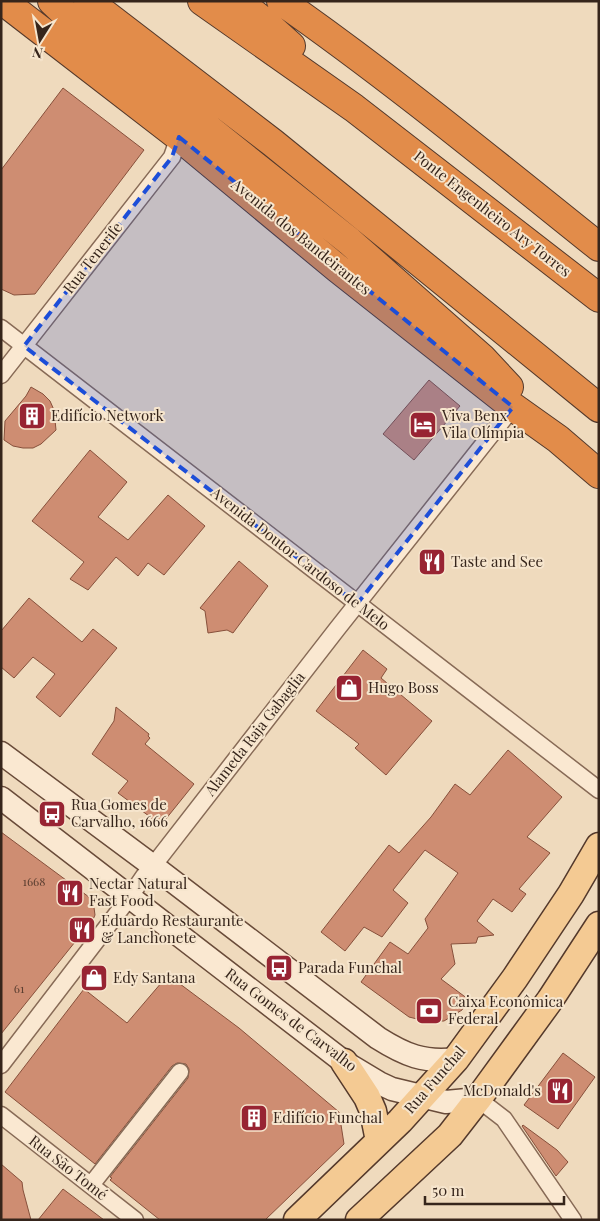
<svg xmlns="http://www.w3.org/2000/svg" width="600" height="1221" viewBox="0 0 600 1221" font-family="'Playfair Display',serif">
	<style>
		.building { fill: #ce8d72; stroke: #87503b }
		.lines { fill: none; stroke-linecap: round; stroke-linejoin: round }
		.street-casing { stroke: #876a56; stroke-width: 19 }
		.secondary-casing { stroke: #694b39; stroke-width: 25 }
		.primary-casing { stroke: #54392b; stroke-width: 29 }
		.highway-casing { stroke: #54392b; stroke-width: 30 }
		.street { stroke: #fae8d1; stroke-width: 16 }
		.secondary { stroke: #fae8d1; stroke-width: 22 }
		.primary { stroke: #f4ca93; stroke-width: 26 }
		.highway { stroke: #e28c4a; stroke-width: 28 }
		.marked { fill: #1d4ed8; fill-opacity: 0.2; stroke: #1d4ed8; stroke-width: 4; stroke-dasharray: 10 6; stroke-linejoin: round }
		.labels { text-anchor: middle; stroke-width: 4; stroke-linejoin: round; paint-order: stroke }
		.number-label { font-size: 12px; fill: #5c3f31 }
		.street-label { font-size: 15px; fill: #36251b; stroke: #f6e5cd }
		.poi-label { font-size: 15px; fill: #36251b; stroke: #f6e5cd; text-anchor: start }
	</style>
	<rect width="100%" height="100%" fill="#efdabd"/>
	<path class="building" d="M63,88L144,150L35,294L14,295L1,289V170Z
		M429,380L460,406L414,460L383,434Z
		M31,387L43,394L50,401L54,410L56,430L41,444L33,448H23L13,446L4,440L5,421L26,396Z
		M90,450L127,482L98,517L128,540L168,495L205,526L164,575L148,563L138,576L116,557L88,590L70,579L84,562L32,521Z
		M239,561L268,586L233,633L227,630L208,633L205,611L200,608Z
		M29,598L82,642L93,629L117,648L60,717L36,697L55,674L33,657L14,678L1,667V631Z
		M363,650L387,669L381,678L432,721L386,775L355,748L359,744L316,711Z
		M116,707L149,734L148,736L150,738L145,744L194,784L161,825L118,793L128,781L92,754L114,721Z
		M508,750L562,797L527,837L550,853L519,889L526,894L512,912L493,899L477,921L494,935L478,937L476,943L451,944L455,964L441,979L468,999L462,1010L444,1021H425L409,1017L361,982L390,942L408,954L428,928L425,919L458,873L425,850L393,890L408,903L382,937L364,927L345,951L321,932L389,845L399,853L431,817L455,784L470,795Z
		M1,832L93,900L95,915L92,922L93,923L76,943L75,942L1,1034Z
		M168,975L239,1028L339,1112L344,1144L265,1220H160L110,1180L112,1178L110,1177L188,1078L189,1069L186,1064L177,1063L172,1066L95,1164L5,1092L84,989L127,1023Z
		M563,1053L595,1077L558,1129L524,1105Z
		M523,1125L557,1150L568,1162L556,1176L522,1126Z
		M1,1164L22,1182L23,1190L31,1220H1Z
		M63,1189L104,1220H38Z"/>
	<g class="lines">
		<g class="street-casing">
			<path id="street" d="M1,328L599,790
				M1,375L172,157L179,137
				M1,1065L129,898L144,876L153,866L337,629L513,407
				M478,1099L504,1119L573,1220
				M1,1115L135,1220
				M91,1185L180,1072"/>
		</g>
		<g class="secondary-casing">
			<path id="secondary" d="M1,753L153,866L378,1038C405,1055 424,1063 456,1059
				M1,798L344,1062L379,1083L392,1089L446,1102L478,1099"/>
		</g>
		<g class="primary-casing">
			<path id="primary" d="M344,1062L367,1097L373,1111L379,1141
				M297,1220L400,1121L456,1059L515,978L571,894L599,846
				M359,1220L450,1135L478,1099L550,1000L599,925"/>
		</g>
		<g class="highway-casing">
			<path id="highway" d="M3,1L179,137L337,268L513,407L558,439L599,474
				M52,1L71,19L349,241L482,358L509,387
				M88,1L273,143L599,408
				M202,1L354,108L599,298
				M238,1L262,20L291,46
				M281,1C391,78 494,163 599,247"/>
		</g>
		<use href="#street" class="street"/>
		<use href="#secondary" class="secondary"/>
		<use href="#primary" class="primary"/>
		<use href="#highway" class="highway"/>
	</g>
	<path class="marked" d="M179,137L513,407L357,604L24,346L172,157Z"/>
	<defs>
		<g id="building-square" transform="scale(1.4375)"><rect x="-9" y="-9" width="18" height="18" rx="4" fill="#982433" stroke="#f6e5cd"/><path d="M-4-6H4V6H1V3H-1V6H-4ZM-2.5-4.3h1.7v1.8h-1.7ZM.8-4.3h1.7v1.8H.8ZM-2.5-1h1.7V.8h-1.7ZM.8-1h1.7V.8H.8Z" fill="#fff"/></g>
		<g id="hotel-square" transform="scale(1.4375)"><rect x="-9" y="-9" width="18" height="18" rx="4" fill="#982433" stroke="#f6e5cd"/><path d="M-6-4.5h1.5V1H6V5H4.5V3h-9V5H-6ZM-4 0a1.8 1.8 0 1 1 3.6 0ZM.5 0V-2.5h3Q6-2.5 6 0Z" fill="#fff"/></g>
		<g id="restaurant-square" transform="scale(1.4375)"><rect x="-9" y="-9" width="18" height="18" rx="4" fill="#982433" stroke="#f6e5cd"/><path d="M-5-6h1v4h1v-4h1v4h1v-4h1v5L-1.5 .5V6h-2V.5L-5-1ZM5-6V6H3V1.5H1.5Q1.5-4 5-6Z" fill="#fff"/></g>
		<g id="shop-square" transform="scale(1.4375)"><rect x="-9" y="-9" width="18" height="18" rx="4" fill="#982433" stroke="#f6e5cd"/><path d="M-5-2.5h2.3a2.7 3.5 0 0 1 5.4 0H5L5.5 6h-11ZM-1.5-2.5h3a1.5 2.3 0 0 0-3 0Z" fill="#fff"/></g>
		<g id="bus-square" transform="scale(1.4375)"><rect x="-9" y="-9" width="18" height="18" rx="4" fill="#982433" stroke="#f6e5cd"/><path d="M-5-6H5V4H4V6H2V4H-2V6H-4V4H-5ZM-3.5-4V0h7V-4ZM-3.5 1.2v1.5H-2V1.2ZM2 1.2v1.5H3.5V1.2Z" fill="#fff"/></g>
		<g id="bank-square" transform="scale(1.4375)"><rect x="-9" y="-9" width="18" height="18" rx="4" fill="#982433" stroke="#f6e5cd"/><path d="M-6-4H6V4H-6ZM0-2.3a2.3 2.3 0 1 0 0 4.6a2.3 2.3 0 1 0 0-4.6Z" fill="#fff"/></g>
	</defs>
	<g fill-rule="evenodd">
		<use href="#building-square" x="32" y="416"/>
		<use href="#hotel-square" x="423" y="425"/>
		<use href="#restaurant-square" x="432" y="562"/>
		<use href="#shop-square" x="349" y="688"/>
		<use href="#bus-square" x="52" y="814"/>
		<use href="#restaurant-square" x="70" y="893"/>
		<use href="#restaurant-square" x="82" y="930"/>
		<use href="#bus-square" x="279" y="968"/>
		<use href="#shop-square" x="94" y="978"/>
		<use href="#bank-square" x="429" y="1011"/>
		<use href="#restaurant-square" x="560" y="1091"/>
		<use href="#building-square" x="254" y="1118"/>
	</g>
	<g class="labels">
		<g class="number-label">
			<text x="34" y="886">1668</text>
			<text x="19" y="993">61</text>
		</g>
		<g class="street-label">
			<text transform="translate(492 214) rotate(38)" y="5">Ponte Engenheiro Ary Torres</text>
			<text transform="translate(301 237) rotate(39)" y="5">Avenida dos Bandeirantes</text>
			<text transform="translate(93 258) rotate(-52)" y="5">Rua Tenerife</text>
			<text transform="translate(300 559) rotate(38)" y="5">Avenida Doutor Cardoso de Melo</text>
			<text transform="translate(255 734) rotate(-52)" y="5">Alameda Raja Gabaglia</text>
			<text transform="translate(291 1020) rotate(37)" y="5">Rua Gomes de Carvalho</text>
			<text transform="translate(435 1080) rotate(-49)" y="5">Rua Funchal</text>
			<text transform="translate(68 1168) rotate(38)" y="5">Rua São Tomé</text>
		</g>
		<g class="poi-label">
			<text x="51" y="421">Edifício Network</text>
			<text x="442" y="421">Viva Benx<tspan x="442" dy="17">Vila Olímpia</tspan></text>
			<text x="451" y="567">Taste and See</text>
			<text x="368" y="693">Hugo Boss</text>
			<text x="71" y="810">Rua Gomes de<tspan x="71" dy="17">Carvalho, 1666</tspan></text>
			<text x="89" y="889">Nectar Natural<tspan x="89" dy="17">Fast Food</tspan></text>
			<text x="101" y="926">Eduardo Restaurante<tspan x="101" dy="17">&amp; Lanchonete</tspan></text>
			<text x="298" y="973">Parada Funchal</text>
			<text x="113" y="983">Edy Santana</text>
			<text x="448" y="1007">Caixa Econômica<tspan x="448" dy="17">Federal</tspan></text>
			<text x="541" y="1096" text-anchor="end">McDonald's</text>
			<text x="273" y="1123">Edifício Funchal</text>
		</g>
	</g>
	<rect width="600" height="1221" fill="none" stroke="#36251b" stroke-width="5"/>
	<g transform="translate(40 40) rotate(191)" stroke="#f6e5cd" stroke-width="4" paint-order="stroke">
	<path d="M0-4L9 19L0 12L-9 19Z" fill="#36251b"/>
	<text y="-8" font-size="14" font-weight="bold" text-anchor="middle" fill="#36251b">N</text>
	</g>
	<path d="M425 1196v8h139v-8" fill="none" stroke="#36251b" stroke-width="2.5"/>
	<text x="432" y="1196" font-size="15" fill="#36251b" stroke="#f6e5cd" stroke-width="4" paint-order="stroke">50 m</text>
</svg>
